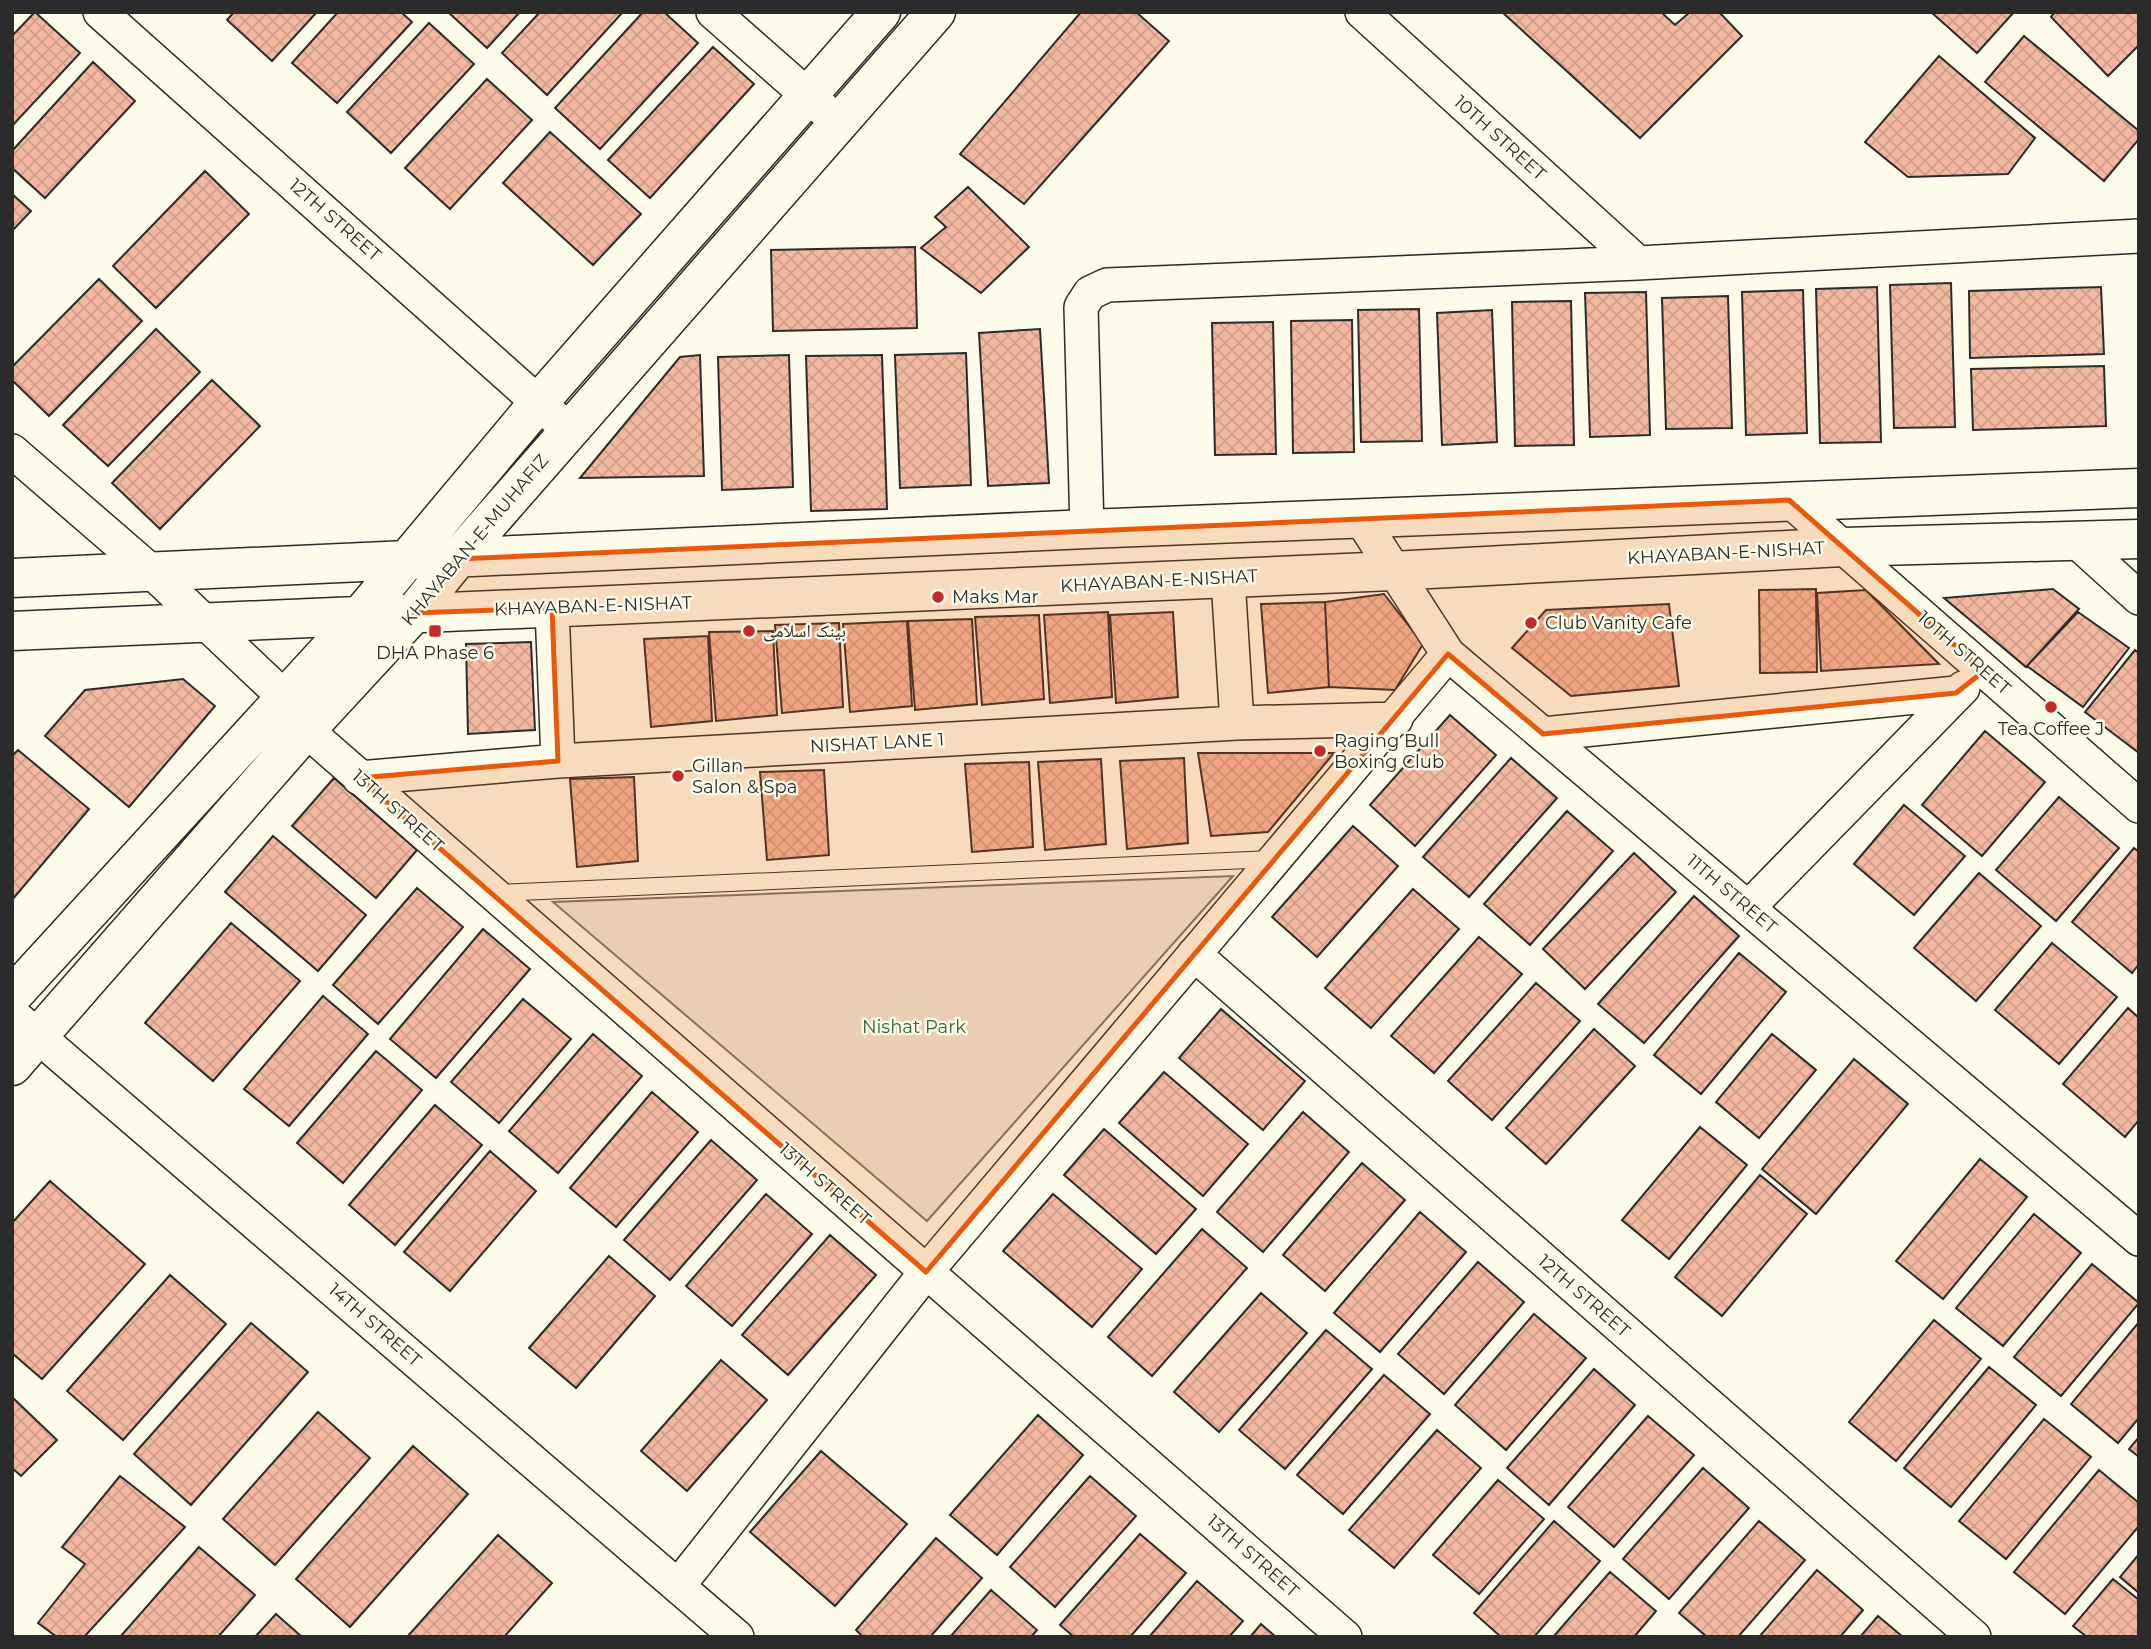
<svg xmlns="http://www.w3.org/2000/svg" width="2151" height="1649" viewBox="0 0 2151 1649" font-family="Montserrat,'Noto Naskh Arabic',sans-serif">
	<style>
		.park { fill: #ecebdb; stroke: #74746e; stroke-width: 2 }
		.building { fill: url(#building-cross-hatch); stroke: #2b2b2b; stroke-width: 2 }
		.lines { fill: none; stroke-linecap: round; stroke-linejoin: round }
		.lane-casing { stroke: #2b2b2b; stroke-width: 18 }
		.street-casing { stroke: #2b2b2b; stroke-width: 36 }
		.secondary-casing { stroke: #2b2b2b; stroke-width: 41 }
		.lane { stroke: #fdfbea; stroke-width: 16 }
		.street { stroke: #fdfbea; stroke-width: 33 }
		.secondary { stroke: #fdfbea; stroke-width: 38 }
		.marked { fill: #e8590c; fill-opacity: 0.2; stroke: #e8590c; stroke-width: 5; stroke-linejoin: round }
		.poi-dot { fill: #c62828; stroke: #fdfbea; stroke-width: 2.5 }
		.labels { text-anchor: middle; stroke-width: 5; stroke-linejoin: round; paint-order: stroke }
		.street-label { font-size: 18px; fill: #2b2b2b; stroke: #fdfbea }
		.poi-label { font-size: 18px; fill: #2b2b2b; stroke: #fdfbea; text-anchor: start }
		.park-label { font-size: 18px; fill: #34623c; stroke: #fdfbea }
	</style>
	<defs>
		<pattern id="building-cross-hatch" width="8" height="8" patternUnits="userSpaceOnUse" patternTransform="scale(1.75)"><rect width="8" height="8" fill="#f2b8a0"/><path d="M0 0l8 8M0 8l8-8" fill="none" stroke="#d09e8a"/></pattern>
	</defs>
	<rect width="100%" height="100%" fill="#fdfbea"/>
	<path class="park" d="M1233,876L927,1221L553,902Z"/>
	<path class="building" d="M35,12L80,53L12,126V36Z
		M234,12H317L272,61L227,20Z
		M338,12H401L412,22L337,103L292,63Z
		M448,12H520L487,48Z
		M540,12H623L547,95L502,53Z
		M643,12H664L698,43L600,149L555,108Z
		M1081,12H1136L1169,41L1024,204L960,154Z
		M1502,12H1661L1675,25L1690,12H1719L1742,36L1640,138Z
		M1931,12H2014L1977,53Z
		M2055,12H2139V45L2108,76L2051,17Z
		M429,23L474,64L391,153L347,112Z
		M2024,36L2139,131V139L2104,181L1985,82Z
		M713,47L754,84L650,198L608,160Z
		M1939,56L2035,138L2008,174L1908,177L1865,142Z
		M93,62L135,101L45,198L12,168V151Z
		M487,79L532,120L450,209L405,168Z
		M550,132L641,214L593,265L503,183Z
		M205,171L249,214L156,308L113,266Z
		M968,187L1029,247L981,293L921,248L946,227L935,217Z
		M12,194L31,211L12,231Z
		M915,247L917,328L773,331L771,250Z
		M99,279L142,321L49,416L12,380V367Z
		M1951,283L1955,427L1894,428L1890,285Z
		M1877,287L1881,442L1820,443L1816,289Z
		M2101,287L2104,354L1970,358L1969,291Z
		M1803,290L1807,433L1746,435L1742,292Z
		M1646,292L1650,435L1590,437L1585,293Z
		M1728,296L1732,428L1666,429L1662,298Z
		M1571,301L1574,445L1515,446L1512,302Z
		M1419,309L1422,441L1361,442L1358,310Z
		M1492,310L1497,442L1442,445L1437,313Z
		M1352,320L1354,452L1293,453L1291,321Z
		M1273,322L1276,454L1215,455L1212,323Z
		M156,329L200,372L108,466L63,425Z
		M1040,329L1049,483L988,486L979,333Z
		M966,353L971,485L900,488L895,355Z
		M700,355L704,476L580,478L680,357Z
		M789,355L793,487L722,490L718,357Z
		M882,355L887,509L811,511L806,356Z
		M2104,366L2106,426L1973,430L1971,369Z
		M212,380L260,426L160,529L112,483Z
		M1816,589L1817,672L1760,673L1759,590Z
		M2053,589L2079,609L2026,667L1944,598Z
		M1866,590L1939,664L1821,671L1817,593Z
		M1384,594L1423,644L1395,690L1329,687L1325,602Z
		M1325,602L1329,687L1268,693L1261,604Z
		M1669,604L1679,686L1571,696L1512,648L1546,610Z
		M1108,612L1112,697L1050,703L1044,615Z
		M1173,612L1178,697L1116,703L1110,615Z
		M2078,612L2129,648L2083,707L2027,666Z
		M1039,615L1044,699L982,705L975,617Z
		M972,619L977,704L915,710L908,621Z
		M907,621L912,706L850,712L843,624Z
		M839,623L843,707L782,713L775,625Z
		M773,631L777,715L716,721L709,632Z
		M708,636L712,721L651,727L644,639Z
		M531,642L535,730L468,734L466,644Z
		M2135,650L2139,653V753L2085,712Z
		M183,679L215,706L129,807L45,736L85,690Z
		M1450,715L1496,755L1415,846L1370,805Z
		M1985,731L2045,782L1982,856L1922,805Z
		M18,750L89,809L12,900V756Z
		M1198,753H1334L1268,832L1211,836Z
		M1184,758L1188,843L1127,849L1120,761Z
		M1511,758L1557,798L1469,897L1423,857Z
		M1101,759L1106,844L1045,850L1038,762Z
		M1029,762L1033,847L972,852L965,764Z
		M824,770L829,855L767,860L760,772Z
		M634,777L638,861L577,867L570,779Z
		M334,778L417,850L376,898L292,826Z
		M2059,797L2119,848L2056,921L1996,870Z
		M1904,805L1965,856L1914,915L1854,864Z
		M1567,811L1613,851L1530,945L1484,904Z
		M1353,826L1398,866L1317,957L1272,917Z
		M273,836L366,915L318,971L225,892Z
		M2134,848L2139,852V964L2132,973L2072,922Z
		M1634,853L1676,892L1585,989L1543,949Z
		M1979,873L2041,926L1976,1001L1914,948Z
		M417,888L463,927L378,1024L333,985Z
		M1413,889L1459,929L1371,1028L1325,988Z
		M1694,896L1739,936L1644,1043L1598,1004Z
		M231,923L300,981L213,1081L145,1023Z
		M483,929L530,969L436,1078L390,1039Z
		M1479,937L1522,974L1434,1073L1391,1036Z
		M2052,943L2117,997L2059,1064L1995,1010Z
		M1739,953L1786,992L1701,1094L1654,1055Z
		M1536,983L1580,1021L1492,1120L1448,1081Z
		M323,996L368,1034L289,1126L244,1089Z
		M523,999L571,1039L499,1123L451,1082Z
		M2128,1008L2139,1018V1120L2125,1137L2063,1084Z
		M1221,1009L1305,1081L1263,1130L1179,1058Z
		M1594,1029L1635,1066L1546,1164L1506,1128Z
		M593,1034L642,1076L558,1173L509,1131Z
		M1772,1034L1816,1070L1759,1138L1716,1102Z
		M376,1051L422,1090L343,1183L297,1143Z
		M1854,1059L1908,1104L1816,1214L1762,1169Z
		M1164,1072L1248,1144L1203,1196L1119,1123Z
		M652,1092L698,1132L616,1227L570,1188Z
		M435,1105L482,1145L395,1245L349,1205Z
		M1303,1112L1349,1152L1263,1252L1217,1212Z
		M1700,1127L1747,1165L1669,1259L1622,1220Z
		M1104,1129L1196,1209L1156,1254L1064,1175Z
		M711,1140L757,1180L670,1280L624,1240Z
		M490,1151L536,1191L450,1291L404,1252Z
		M1980,1159L2027,1197L1943,1299L1896,1261Z
		M1362,1163L1405,1200L1325,1291L1283,1255Z
		M1760,1175L1807,1214L1722,1316L1675,1277Z
		M50,1181L145,1264L42,1379L12,1353V1223Z
		M766,1194L812,1234L732,1326L686,1286Z
		M1053,1194L1142,1269L1092,1327L1003,1251Z
		M1420,1212L1466,1252L1380,1352L1334,1313Z
		M2034,1214L2081,1253L2003,1346L1956,1308Z
		M1202,1229L1247,1268L1152,1376L1108,1337Z
		M830,1235L876,1275L788,1375L742,1335Z
		M609,1256L655,1296L576,1388L529,1348Z
		M1478,1262L1524,1302L1444,1394L1398,1354Z
		M2092,1264L2139,1303L2061,1396L2014,1357Z
		M170,1275L226,1324L123,1440L67,1391Z
		M1261,1293L1307,1333L1219,1432L1174,1392Z
		M1534,1314L1586,1358L1506,1450L1455,1405Z
		M1934,1320L1981,1359L1896,1461L1849,1422Z
		M2139,1322V1418L2118,1443L2071,1404Z
		M251,1323L308,1372L191,1505L134,1454Z
		M1326,1330L1372,1369L1285,1469L1239,1430Z
		M721,1360L767,1400L687,1491L641,1451Z
		M1989,1367L2036,1405L1951,1507L1904,1468Z
		M1594,1369L1635,1405L1549,1505L1507,1468Z
		M1384,1375L1430,1414L1343,1514L1297,1475Z
		M12,1397L57,1440L21,1476L12,1468Z
		M318,1412L370,1458L275,1565L223,1519Z
		M1038,1415L1083,1455L997,1555L950,1515Z
		M1648,1416L1694,1455L1614,1547L1568,1507Z
		M2044,1419L2091,1457L2006,1559L1959,1521Z
		M1437,1430L1481,1468L1394,1568L1349,1530Z
		M2139,1437V1457L2129,1449Z
		M413,1446L468,1494L350,1627L296,1579Z
		M821,1451L907,1524L835,1606L750,1532Z
		M1703,1468L1749,1508L1669,1599L1623,1559Z
		M2099,1470L2139,1503V1526L2065,1614L2014,1572Z
		M120,1476L185,1527L84,1637H57L38,1623L85,1564L62,1547Z
		M1090,1476L1136,1516L1055,1607L1010,1567Z
		M1498,1480L1544,1519L1479,1594L1433,1555Z
		M1554,1521L1600,1561L1534,1637H1501L1474,1613Z
		M1759,1521L1805,1560L1738,1637H1707L1679,1613Z
		M1140,1534L1186,1573L1130,1637H1074L1060,1625Z
		M498,1535L552,1583L504,1637H407Z
		M936,1538L982,1578L930,1637H863L856,1630Z
		M199,1547L255,1595L218,1637H120Z
		M2139,1554V1593L2120,1577Z
		M1817,1570L1863,1610L1840,1637H1759Z
		M1610,1572L1656,1611L1634,1637H1553Z
		M2113,1579L2139,1600V1637H2087L2073,1626Z
		M1197,1581L1243,1621L1229,1637H1149Z
		M991,1590L1037,1630L1031,1637H950Z
		M276,1614L302,1637H255Z
		M1878,1616L1903,1637H1860Z
		M1261,1624L1276,1637H1250Z"/>
	<g class="lines">
		<g class="lane-casing">
			<path id="lane" d="M499,893L1274,859"/>
		</g>
		<g class="street-casing">
			<path id="street" d="M100,12L569,430
				M713,12L839,123
				M1362,12L1638,263
				M12,451L152,572L284,697
				M1789,500L2139,806
				M1361,519L1448,654L2139,1239
				M1087,529L1081,307L1090,293L1107,285L1638,263L2139,236
				M2077,542L2139,598
				M1228,579L1237,723
				M552,608L558,761
				M306,730L1345,1637
				M1543,734L1956,693
				M359,778L558,761L1237,723L1396,719
				M1748,908L1963,688
				M1194,954L1974,1637
				M12,1014L737,1637
				M678,1586L926,1272L1448,654"/>
		</g>
		<g class="secondary-casing">
			<path id="secondary" d="M12,578L1087,529L2139,488
				M12,631L1392,571L1843,547L2139,539
				M12,996L360,616L540,401L881,12
				M12,1066L306,730L414,613L457,559L936,12"/>
		</g>
		<use href="#lane" class="lane"/>
		<use href="#street" class="street"/>
		<use href="#secondary" class="secondary"/>
	</g>
	<path class="marked" d="M1789,500L1984,671L1956,693L1543,734L1448,654L926,1272L359,778L558,761L552,608L414,613L457,559Z"/>
	<g class="poi-dot">
		<circle cx="938" cy="597" r="7"/>
		<circle cx="1531" cy="623" r="7"/>
		<rect x="428" y="624" width="14" height="14" rx="3.5"/>
		<circle cx="749" cy="631" r="7"/>
		<circle cx="2051" cy="707" r="7"/>
		<circle cx="1320" cy="751" r="7"/>
		<circle cx="678" cy="776" r="7"/>
	</g>
	<g class="labels">
		<g class="street-label">
			<text transform="translate(1500 138) rotate(42)" y="6">10TH STREET</text>
			<text transform="translate(335 220) rotate(41)" y="6">12TH STREET</text>
			<text transform="translate(475 540) rotate(-50)" y="6">KHAYABAN-E-MUHAFIZ</text>
			<text transform="translate(1726 553) rotate(-3)" y="6">KHAYABAN-E-NISHAT</text>
			<text transform="translate(1159 581) rotate(-3)" y="6">KHAYABAN-E-NISHAT</text>
			<text transform="translate(593 606) rotate(-2)" y="6">KHAYABAN-E-NISHAT</text>
			<text transform="translate(1964 653) rotate(41)" y="6">10TH STREET</text>
			<text transform="translate(877 743) rotate(-3)" y="6">NISHAT LANE 1</text>
			<text transform="translate(398 811) rotate(41)" y="6">13TH STREET</text>
			<text transform="translate(1732 894) rotate(40)" y="6">11TH STREET</text>
			<text transform="translate(825 1184) rotate(41)" y="6">13TH STREET</text>
			<text transform="translate(1584 1296) rotate(41)" y="6">12TH STREET</text>
			<text transform="translate(375 1325) rotate(41)" y="6">14TH STREET</text>
			<text transform="translate(1253 1556) rotate(41)" y="6">13TH STREET</text>
		</g>
		<g class="poi-label">
			<text x="952" y="603">Maks Mar</text>
			<text x="1545" y="629">Club Vanity Cafe</text>
			<text x="763" y="637">بینک اسلامی</text>
			<text x="435" y="659" text-anchor="middle">DHA Phase 6</text>
			<text x="2051" y="735" text-anchor="middle">Tea Coffee J</text>
			<text x="1334" y="747">Raging Bull<tspan x="1334" dy="21">Boxing Club</tspan></text>
			<text x="692" y="772">Gillan<tspan x="692" dy="21">Salon &amp; Spa</tspan></text>
		</g>
		<g class="park-label">
			<text x="914" y="1033">Nishat Park</text>
		</g>
	</g>
	<rect width="2151" height="1649" fill="none" stroke="#2b2b2b" stroke-width="28"/>
</svg>
